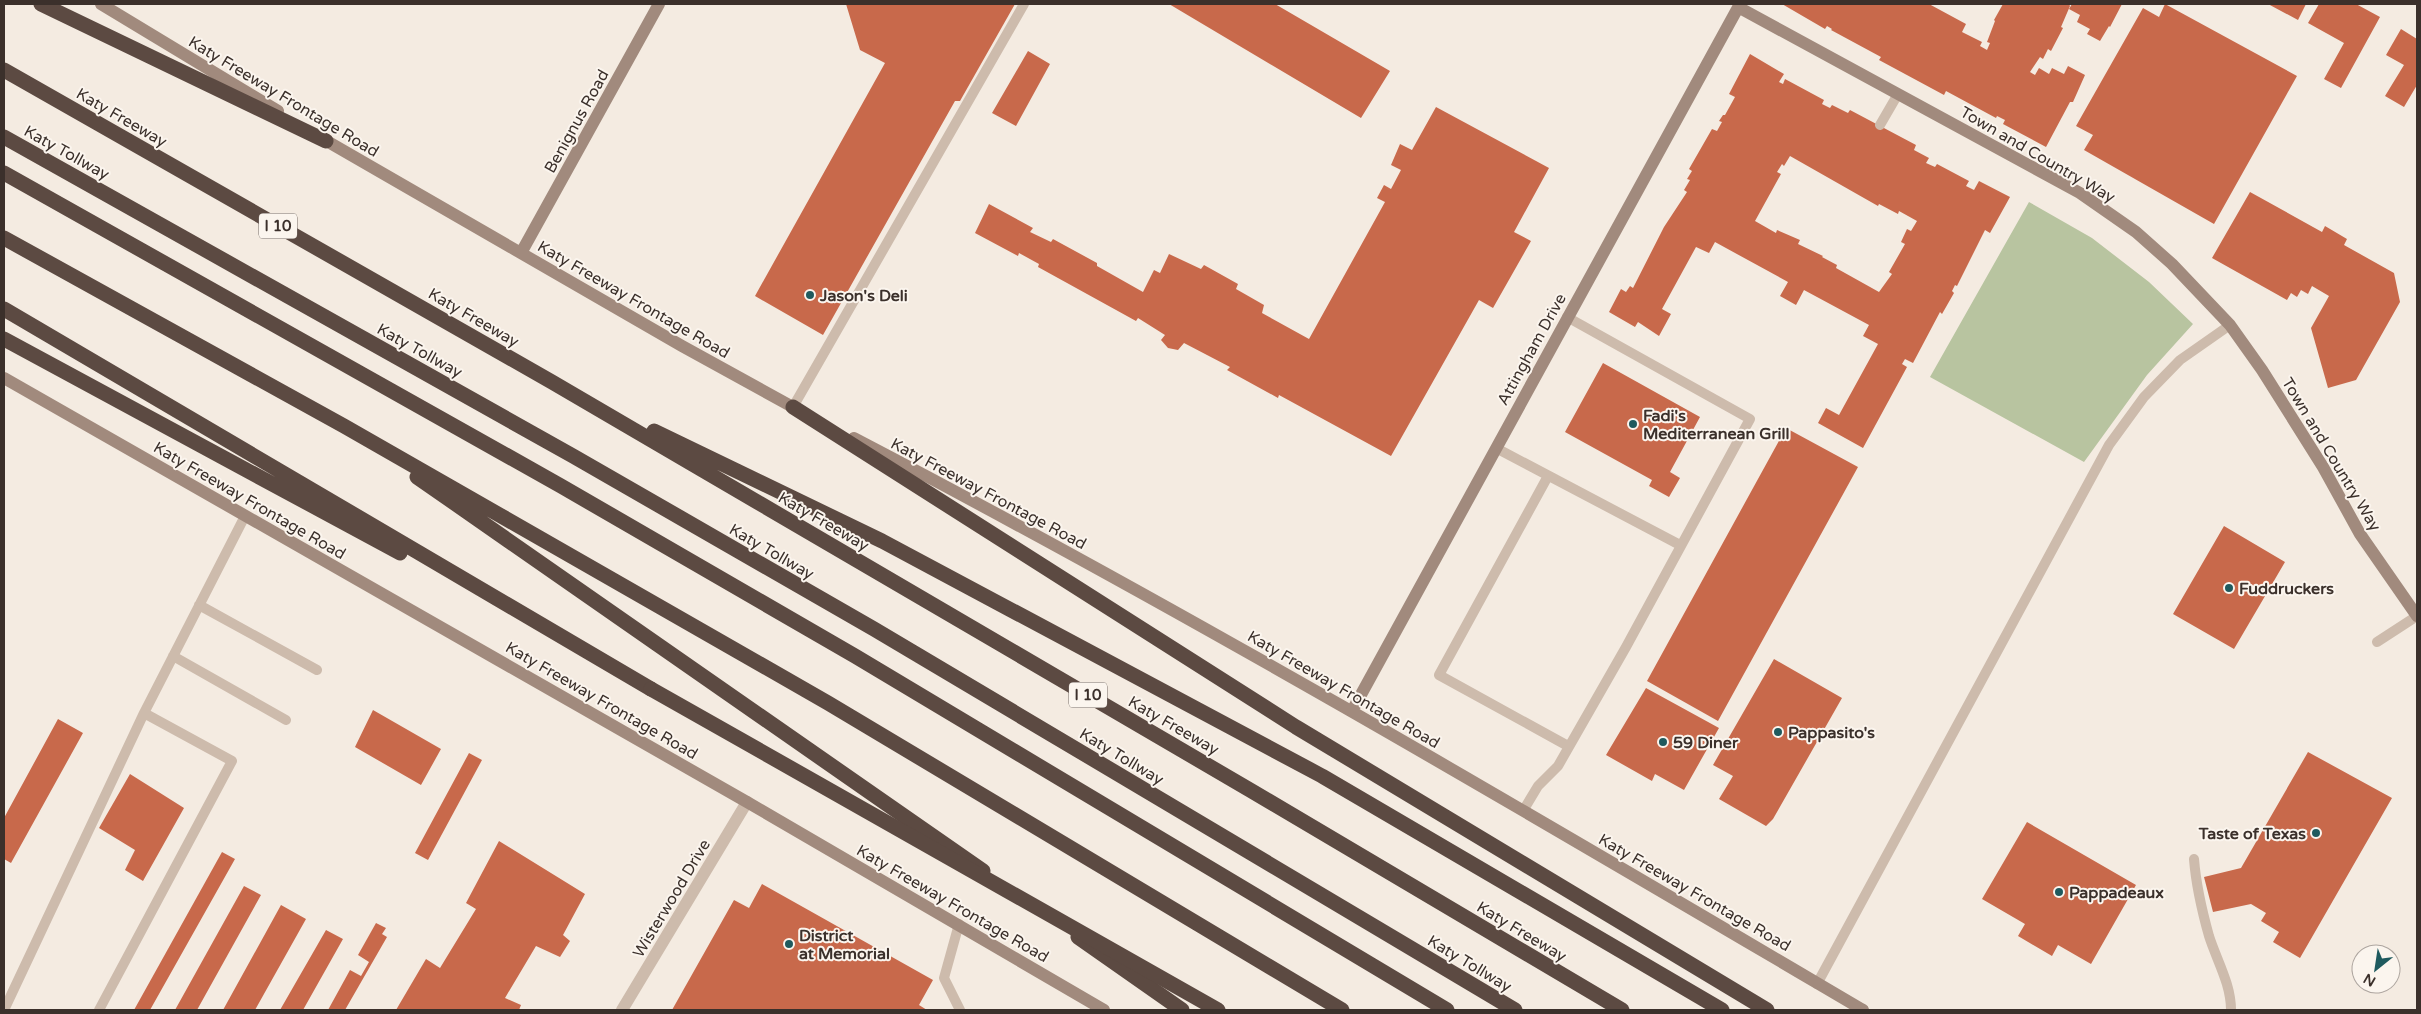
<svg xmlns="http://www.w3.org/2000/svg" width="2421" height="1014" viewBox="0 0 2421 1014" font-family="'Varela Round',sans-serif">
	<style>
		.green { fill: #b8c4a0 }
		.building { fill: #c8694b; fill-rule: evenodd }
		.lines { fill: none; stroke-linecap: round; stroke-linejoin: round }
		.lane { stroke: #cdbbac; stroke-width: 10 }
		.street { stroke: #cdbbac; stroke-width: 12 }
		.secondary { stroke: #a18a7d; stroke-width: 12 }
		.highway { stroke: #5c4a42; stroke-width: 15 }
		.highway-bridge { stroke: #5c4a42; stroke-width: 15 }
		.poi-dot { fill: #1f5a5e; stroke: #fbf5ee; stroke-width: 2 }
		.labels { text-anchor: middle; stroke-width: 4; stroke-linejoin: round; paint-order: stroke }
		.shield { fill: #fbf5ee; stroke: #756b66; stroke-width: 1 }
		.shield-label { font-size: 15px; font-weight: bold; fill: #3b302b }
		.street-label { font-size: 16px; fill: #3b302b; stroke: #fbf5ee }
		.poi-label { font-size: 16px; font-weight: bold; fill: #3b302b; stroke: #fbf5ee; text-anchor: start }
	</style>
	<rect width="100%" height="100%" fill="#f4ebe1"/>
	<path class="green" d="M2029,202L2092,238L2149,282L2193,324L2147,375L2084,462L1930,377Z"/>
	<path class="building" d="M846,4H1015L960,101H955L823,335L755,296L885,63L860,50Z
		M1169,4H1275L1390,71L1361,118Z
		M1782,4H1929L1966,24L1962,32L1982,42L1980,46L1987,50L1990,43L1987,42L1995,21L1994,20L2003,4H2069L2070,6L2061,27L2063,28L2051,51L2048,49L2043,59L2040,57L2030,72L2035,75L2039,68L2049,74L2052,68L2064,74L2068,66L2085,75L2073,102H2070L2046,147L2003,124L2005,120L1997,116L1996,118L1946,91L1944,95L1879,60L1881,57L1831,30L1832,29L1827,26L1825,29Z
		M2072,4H2122L2110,27L2109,26L2100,41L2087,34L2090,29L2077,22L2080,15L2069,9Z
		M2165,4L2297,76L2214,224L2084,150L2093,135L2076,126L2143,8L2159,17Z
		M2268,4H2306L2298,20Z
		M2319,4H2356L2380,17L2341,88L2324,79L2344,43L2308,23Z
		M2401,29L2417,39V85L2404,107L2385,96L2404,65L2386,55Z
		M1028,51L1050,64L1016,126L992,113Z
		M1750,54L1784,74L1779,82L1783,84L1785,79L1824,100L1822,104L1830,108L1832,105L1848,113L1850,110L1916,145L1914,150L1929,158L1926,163L1935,167L1937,164L1969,181L1966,186L1974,190L1979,181L2010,197L1990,233L1985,230L1957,286L1955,285L1952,291L1954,293L1942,314L1940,312L1913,363L1905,359L1902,364L1907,367L1863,448L1818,423L1826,408L1839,415L1878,344L1863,336L1869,325L1804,290L1796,305L1780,296L1788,282L1715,242L1709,253L1696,247L1662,309L1671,314L1659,336L1638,322L1635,327L1609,312L1621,289L1626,292L1630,286L1633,288L1664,227L1687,192L1684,190L1690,180L1687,179L1692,171L1689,169L1712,129L1717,131L1722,122L1719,121L1723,115H1725L1735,97L1729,94ZM1790,156L1878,206L1879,204L1898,214L1899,211L1917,221L1911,231L1907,229L1901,242L1905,244L1889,272L1892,274L1879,292L1836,268L1837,265L1822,257L1823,256L1798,244L1800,240L1777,230L1776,233L1755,221L1781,174L1777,172L1782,164L1784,166Z
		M1436,107L1549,168L1514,232L1531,241L1493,308L1479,300L1391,456L1279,395L1278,398L1227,370L1230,367L1184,343L1178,350L1168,348L1161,340L1165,335L1138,318L1136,321L1038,267L1039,264L1019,253L1018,256L975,233L989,204L1033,228L1030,232L1051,242L1053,239L1097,263V266L1143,292L1154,270L1160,273L1169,254L1201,269L1204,265L1238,284L1236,289L1264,305L1262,313L1309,339L1385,202L1377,198L1384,185L1391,189L1401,170L1391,165L1400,144L1412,150Z
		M2250,192L2322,232L2325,226L2347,239L2344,245L2394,273L2400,302L2356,380L2328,388L2311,328L2329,296L2312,286L2308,294L2301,290L2297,297L2291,293L2287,300L2212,258Z
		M1603,363L1700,417L1670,472L1680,478L1669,497L1649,486L1652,480L1565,432Z
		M1786,428L1858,467L1718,721L1647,681Z
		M2224,526L2285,562L2234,649L2173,614Z
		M1774,659L1842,698L1773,819L1766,826L1719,799L1733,776L1713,765Z
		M1646,688L1719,728L1684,790L1655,774L1652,781L1606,755Z
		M373,710L441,749L421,785L355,747Z
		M58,719L83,733L11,863L4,859V818Z
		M2308,752L2392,798L2300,958L2273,942L2279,932L2261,921L2266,913L2251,904L2213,912L2204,877L2241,868Z
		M469,753L482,760L428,860L415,853Z
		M130,774L184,808L143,881L125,870L135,850L99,828Z
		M2027,822L2136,885L2091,964L2058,945L2052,956L2018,936L2025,924L1982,899Z
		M499,841L585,894L563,935L570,941L560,957L536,946L505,998L521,1005L519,1010H396L426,959L440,968L476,909L466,903Z
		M222,852L235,859L150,1010H134Z
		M762,884L933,980L919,1005L927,1010H672L734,900L749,908Z
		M244,886L261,895L197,1010H175Z
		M281,905L306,919L255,1010H223Z
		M376,923L386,928L382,934L387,937L345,1010H328L350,970L361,976L369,962L358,955Z
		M326,930L343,939L303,1010H280Z"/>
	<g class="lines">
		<path class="lane" d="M1880,125L1898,94
			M793,407L1024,4
			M1496,448L1680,545
			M1548,476L1439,675L1568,746
			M199,605L317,670
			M2377,642L2417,616
			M173,656L286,720
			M1523,811L1538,786L1558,766L1626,647L1750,419L1567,317
			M2194,859C2196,885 2202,911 2209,936C2217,961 2231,984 2231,1010
			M959,924L944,978L960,1010
			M1817,984L2109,445L2144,397L2180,360L2230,325
			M4,1010L144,713L245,516
			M99,1010L232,761L144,713"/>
		<path class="street" d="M622,1010L747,802"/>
		<path class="secondary" d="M101,4L278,111
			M1738,7L2080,193L2136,232L2172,264L2230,325L2262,370L2323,467L2360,534L2417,616
			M318,136L682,346L800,411
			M521,253L659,4
			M4,378L747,802L1104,1010
			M854,438C1197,617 1530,814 1863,1010
			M1352,711L1740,4"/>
		<path class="highway" d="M41,4L326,141
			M4,70L552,382L1250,790L1622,1010
			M4,137L573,456L874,629L1515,1010
			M4,173L561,486L855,656L1447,1010
			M4,238L344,426L828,703L1342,1010
			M4,309L651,689
			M4,339L400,553
			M793,407L1296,727L1767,1010
			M654,431L882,541L1322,776L1722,1010
			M417,477L983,871
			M1078,937L1182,1010"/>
		<path class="highway-bridge" d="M651,689L1218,1010"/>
	</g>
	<g class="poi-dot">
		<circle cx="810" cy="295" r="5"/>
		<circle cx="1633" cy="424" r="5"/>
		<circle cx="2229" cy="588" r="5"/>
		<circle cx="1778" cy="732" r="5"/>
		<circle cx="1663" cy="742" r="5"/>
		<circle cx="2316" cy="833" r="5"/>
		<circle cx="2059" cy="892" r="5"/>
		<circle cx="789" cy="944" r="5"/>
	</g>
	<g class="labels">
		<g class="shield">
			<rect x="259" y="213.5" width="38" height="25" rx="4"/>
			<rect x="1069" y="682.5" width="38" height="25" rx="4"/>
		</g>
		<g class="shield-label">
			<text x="278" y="231">I 10</text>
			<text x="1088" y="700">I 10</text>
		</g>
		<g class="street-label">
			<text transform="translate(284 96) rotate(31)" y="6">Katy Freeway Frontage Road</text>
			<text transform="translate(122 117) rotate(30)" y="6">Katy Freeway</text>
			<text transform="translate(576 121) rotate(-61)" y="6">Benignus Road</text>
			<text transform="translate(67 152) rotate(29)" y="6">Katy Tollway</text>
			<text transform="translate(2038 154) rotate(30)" y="6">Town and Country Way</text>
			<text transform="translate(634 299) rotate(30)" y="6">Katy Freeway Frontage Road</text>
			<text transform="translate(474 317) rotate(30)" y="6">Katy Freeway</text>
			<text transform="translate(1531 349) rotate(-61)" y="6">Attingham Drive</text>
			<text transform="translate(420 350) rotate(29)" y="6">Katy Tollway</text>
			<text transform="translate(2332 454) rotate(59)" y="6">Town and Country Way</text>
			<text transform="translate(989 493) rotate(28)" y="6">Katy Freeway Frontage Road</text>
			<text transform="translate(250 500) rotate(30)" y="6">Katy Freeway Frontage Road</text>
			<text transform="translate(824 521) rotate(30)" y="6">Katy Freeway</text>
			<text transform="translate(772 551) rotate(30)" y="6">Katy Tollway</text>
			<text transform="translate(1344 689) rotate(30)" y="6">Katy Freeway Frontage Road</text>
			<text transform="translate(602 700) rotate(30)" y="6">Katy Freeway Frontage Road</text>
			<text transform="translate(1174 725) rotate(30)" y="6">Katy Freeway</text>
			<text transform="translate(1122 756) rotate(31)" y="6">Katy Tollway</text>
			<text transform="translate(1695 892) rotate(30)" y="6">Katy Freeway Frontage Road</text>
			<text transform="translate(671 898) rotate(-59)" y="6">Wisterwood Drive</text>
			<text transform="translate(953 903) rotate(30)" y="6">Katy Freeway Frontage Road</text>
			<text transform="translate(1522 931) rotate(31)" y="6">Katy Freeway</text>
			<text transform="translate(1470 963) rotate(31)" y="6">Katy Tollway</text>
		</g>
		<g class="poi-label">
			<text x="820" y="301">Jason's Deli</text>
			<text x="1643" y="421">Fadi's<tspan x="1643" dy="18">Mediterranean Grill</tspan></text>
			<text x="2239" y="594">Fuddruckers</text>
			<text x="1788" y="738">Pappasito's</text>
			<text x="1673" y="748">59 Diner</text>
			<text x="2306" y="839" text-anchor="end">Taste of Texas</text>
			<text x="2069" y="898">Pappadeaux</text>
			<text x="799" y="941">District<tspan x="799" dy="18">at Memorial</tspan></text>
		</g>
	</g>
	<rect width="2421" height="1014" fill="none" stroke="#3b302b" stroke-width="10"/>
	<g transform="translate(2376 969) rotate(210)"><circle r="24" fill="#fbf5ee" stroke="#aea6a0"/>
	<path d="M0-4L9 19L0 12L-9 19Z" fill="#1f5a5e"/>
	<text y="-8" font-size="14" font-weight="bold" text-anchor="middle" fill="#3b302b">N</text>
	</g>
</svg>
